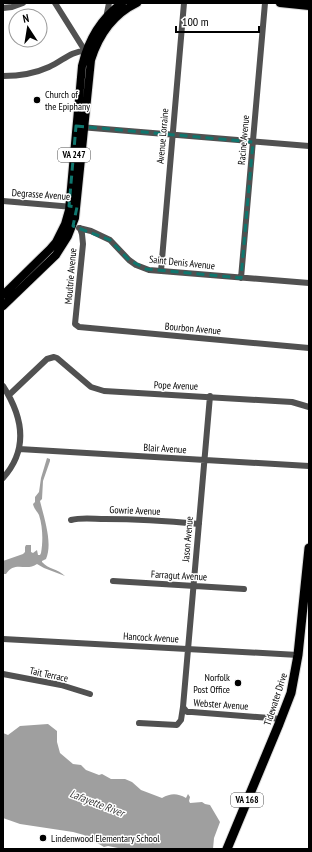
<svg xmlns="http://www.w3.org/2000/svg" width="312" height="852" viewBox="0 0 312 852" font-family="'PT Sans Narrow',sans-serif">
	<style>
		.water { fill: #9f9f9f }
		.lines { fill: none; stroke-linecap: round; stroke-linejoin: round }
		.major-casing { stroke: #dbdbdb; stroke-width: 10 }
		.highway-casing { stroke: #dbdbdb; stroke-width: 11 }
		.minor { stroke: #515151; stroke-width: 6 }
		.major { stroke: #000; stroke-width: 8 }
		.highway { stroke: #000; stroke-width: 9 }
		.marked { fill: none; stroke: #0f766e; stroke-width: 3; stroke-dasharray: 8 5; stroke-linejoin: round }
		.poi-dot { fill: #000; stroke: #fff; stroke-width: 1.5 }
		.labels { text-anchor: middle; stroke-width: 3; stroke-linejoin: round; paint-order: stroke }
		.shield { fill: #fff; stroke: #4c4c4c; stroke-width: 1 }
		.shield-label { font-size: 9px; font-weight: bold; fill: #000 }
		.poi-label { font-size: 10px; fill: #000; stroke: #fff; text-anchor: start }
		.street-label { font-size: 10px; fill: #000; stroke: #fff }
		.water-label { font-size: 11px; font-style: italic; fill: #404040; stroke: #fff }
	</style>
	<rect width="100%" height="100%" fill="#fff"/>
	<path class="water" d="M47,458L50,459V461L43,481L42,499L40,501C44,518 53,543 46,559L42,561V562C48,569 58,569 65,576L44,568L37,564C26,572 15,560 6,574H3V561L23,554L25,552V547L26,545H31V552L33,553L37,550L38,555H40L41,553C43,542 43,527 39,515C37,511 34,509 33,504L35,502V497L39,492L41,478Z
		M48,724L57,731V742L60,753L73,764L81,765L86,770L99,775L102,774L111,779H125L132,782L141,790L162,798C171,793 177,793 186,798L188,794L190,797L189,801L190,803L202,802L205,804L210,805L220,822L214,838L213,849H123L108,846L104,847L84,835L73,832L20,824L3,818V733L8,735L20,726Z"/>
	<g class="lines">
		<g class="major-casing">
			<path id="major" d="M280,3L309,6
				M3,295L50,249L56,242L65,224L69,210L82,66C88,40 100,19 122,3
				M3,306L56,255L68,236L75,218L91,60C99,35 114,14 137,3"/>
		</g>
		<g class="highway-casing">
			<path id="highway" d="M227,849L279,724L291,693L298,655L309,548"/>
		</g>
		<path class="minor" d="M55,3L87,54
			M3,8L12,7L23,3
			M108,18L107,13L109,3
			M3,76C18,76 36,73 49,67C63,61 70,51 86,51
			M80,127L309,146
			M3,201L73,207
			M79,228L91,231L110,240L129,260L136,265L149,270L309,283
			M80,228L82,234L83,244L75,324L79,327L309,348
			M161,271L184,3
			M241,278L265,3
			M3,386C23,417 29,449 3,478
			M9,395L47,359L54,357L57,358L91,387L104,391L292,402L309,407
			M210,396L183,707L187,712H192L282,719
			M19,449L309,466
			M71,520C82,517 94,519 105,519C136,519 168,521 199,524
			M113,581L244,589
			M3,639L298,655
			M3,674L61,685L90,694
			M139,723L177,725L181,720L183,707"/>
		<use href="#major" class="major"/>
		<use href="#highway" class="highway"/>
	</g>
	<path class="marked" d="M76,126L253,142L241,278L146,269L129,260L110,240L73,226L77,207L69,206Z"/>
	<g class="poi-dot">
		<circle cx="37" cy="100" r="4"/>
		<circle cx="238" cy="683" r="4"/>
		<circle cx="43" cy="838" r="4"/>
	</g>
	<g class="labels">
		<g class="shield">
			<rect x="58" y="148" width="32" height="14" rx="3"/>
			<rect x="231" y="793" width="32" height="14" rx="3"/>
		</g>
		<g class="shield-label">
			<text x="74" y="158">VA 247</text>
			<text x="247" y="803">VA 168</text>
		</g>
		<g class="poi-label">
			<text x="45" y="98">Church of<tspan x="45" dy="12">the Epiphany</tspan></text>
			<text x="230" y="681" text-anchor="end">Norfolk<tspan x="230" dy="12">Post Office</tspan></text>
			<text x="51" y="842">Lindenwood Elementary School</text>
		</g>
		<g class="street-label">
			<text transform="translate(162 136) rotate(-85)" y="4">Avenue Lorraine</text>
			<text transform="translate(243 140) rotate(-85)" y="4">Racine Avenue</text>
			<text transform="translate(41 194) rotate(4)" y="4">Degrasse Avenue</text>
			<text transform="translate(182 262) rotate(6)" y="4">Saint Denis Avenue</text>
			<text transform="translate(70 276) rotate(-85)" y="4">Moultrie Avenue</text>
			<text transform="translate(193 328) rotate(5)" y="4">Bourbon Avenue</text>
			<text transform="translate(176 385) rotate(2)" y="4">Pope Avenue</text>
			<text transform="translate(165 448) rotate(3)" y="4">Blair Avenue</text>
			<text transform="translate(135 510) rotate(2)" y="4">Gowrie Avenue</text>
			<text transform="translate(187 539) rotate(-85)" y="4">Jason Avenue</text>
			<text transform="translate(179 575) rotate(3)" y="4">Farragut Avenue</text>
			<text transform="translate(151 637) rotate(3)" y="4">Hancock Avenue</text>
			<text transform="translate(49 674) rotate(12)" y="4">Tait Terrace</text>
			<text transform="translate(275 699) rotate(-72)" y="4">Tidewater Drive</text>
			<text transform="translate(221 704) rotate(4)" y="4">Webster Avenue</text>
		</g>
		<g class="water-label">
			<text transform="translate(97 803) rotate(21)" y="4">Lafayette River</text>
		</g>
	</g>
	<rect width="312" height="852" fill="none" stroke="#000000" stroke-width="8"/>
	<g transform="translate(28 28) rotate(348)"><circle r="19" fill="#ffffff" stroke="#999999"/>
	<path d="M0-3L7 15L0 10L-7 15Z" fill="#000000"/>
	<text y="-6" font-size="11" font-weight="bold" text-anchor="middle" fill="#000000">N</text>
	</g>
	<path d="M176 26v6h83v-6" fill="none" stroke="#000000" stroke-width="2"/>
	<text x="182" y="26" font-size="12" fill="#000000" stroke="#ffffff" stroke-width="3" paint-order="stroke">100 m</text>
</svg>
